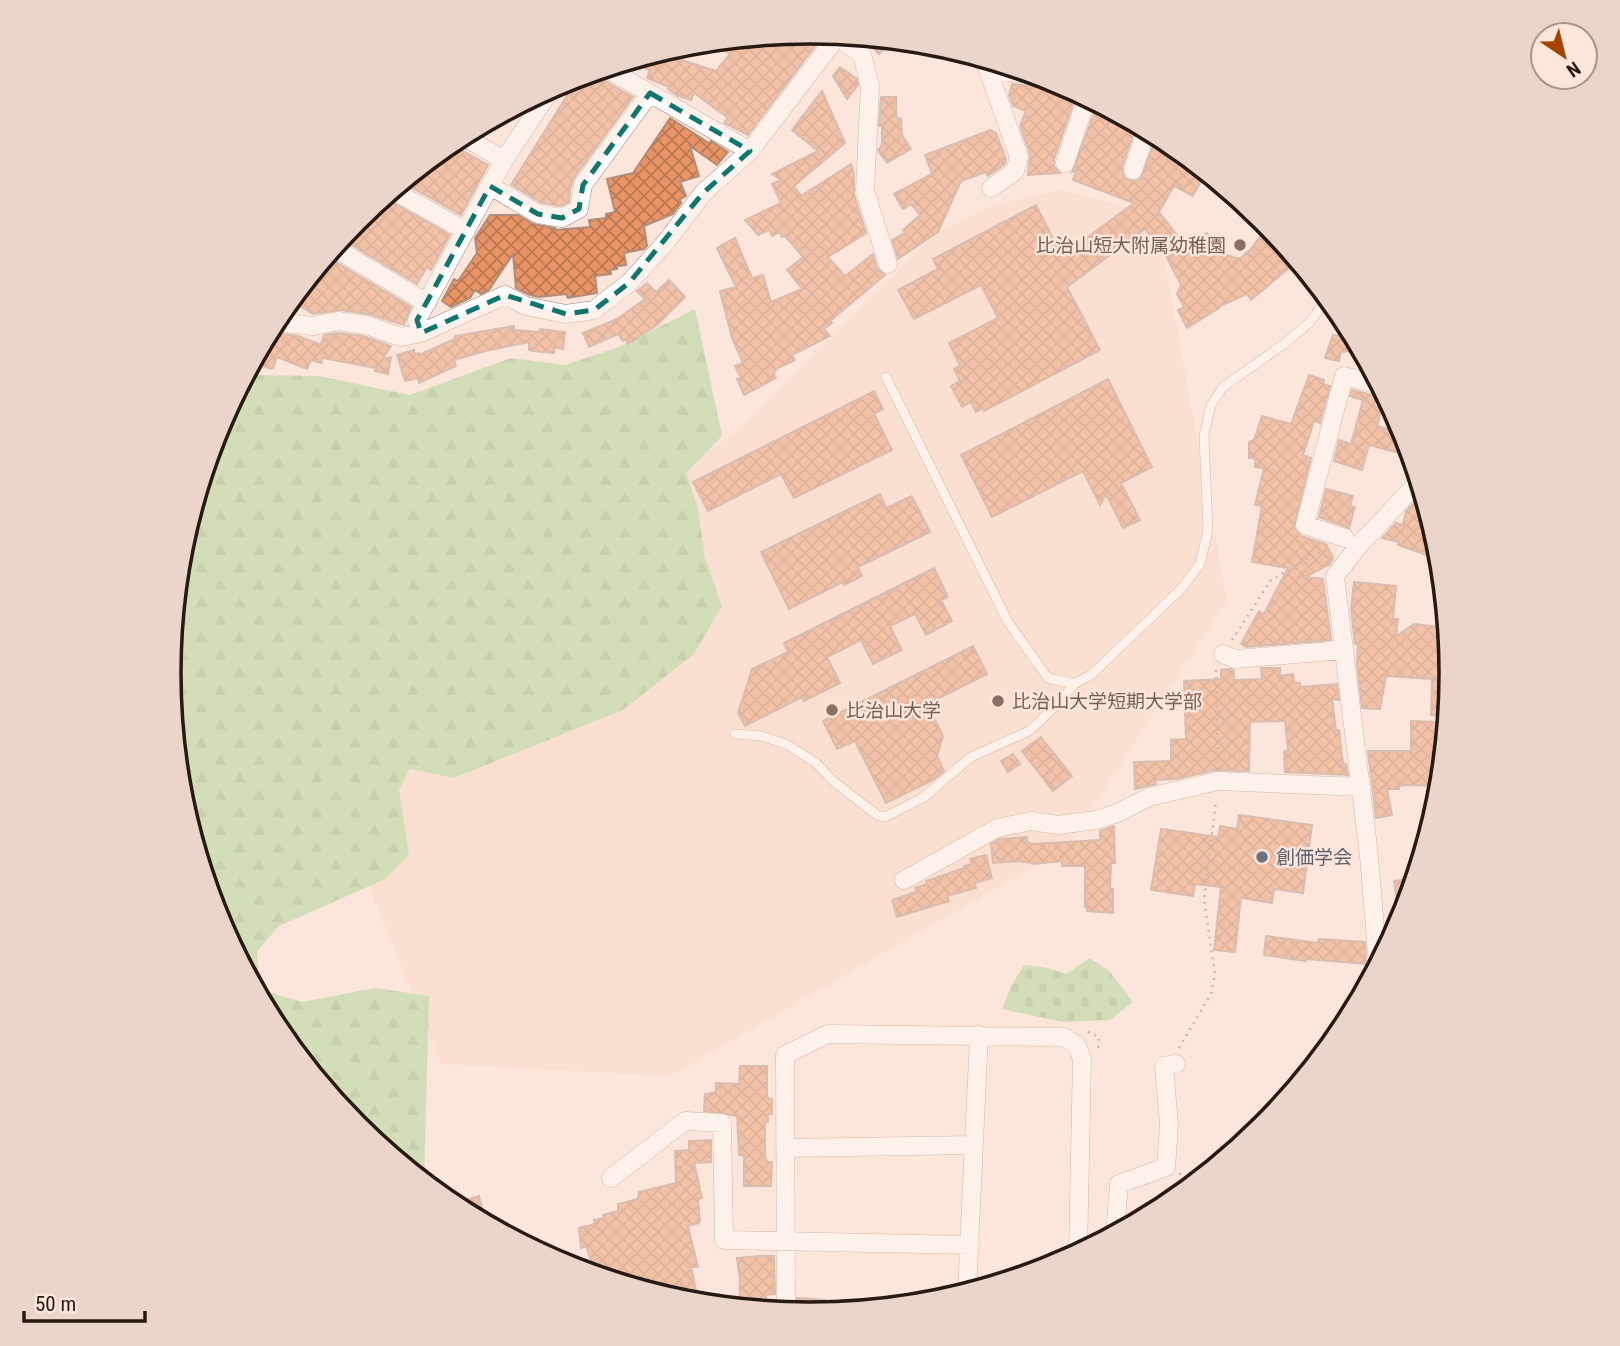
<svg xmlns="http://www.w3.org/2000/svg" width="1620" height="1346" viewBox="0 0 1620 1346" font-family="'Roboto Condensed','Noto Sans JP',sans-serif">
	<style>
		.built { fill: #fbd8c5 }
		.forest { fill: url(#forest-firs) }
		.cemetery { fill: url(#cemetery-stones) }
		.building { fill: url(#building-cross-hatch); stroke: #af8d7b; stroke-width: 2 }
		.lines { fill: none; stroke-linecap: round; stroke-linejoin: round }
		.service-casing { stroke: #a17f6e; stroke-width: 10 }
		.minor-casing { stroke: #a17f6e; stroke-width: 19 }
		.path { stroke: #948279; stroke-width: 2.5; stroke-dasharray: 2 5; stroke-linecap: butt }
		.service { stroke: #fff; stroke-width: 9 }
		.minor { stroke: #fff; stroke-width: 18 }
		.marked { fill: none; stroke: #0f766e; stroke-width: 5; stroke-dasharray: 14 9; stroke-linejoin: round }
		.education-dot { fill: #8d6e63; stroke: #fce5da; stroke-width: 2.5 }
		.worship-dot { fill: #6b7280; stroke: #fce5da; stroke-width: 2.5 }
		.labels { text-anchor: middle; stroke-width: 5; stroke-linejoin: round; paint-order: stroke }
		.education-label { font-size: 19px; fill: #785e54; stroke: #fce5da; text-anchor: start }
		.worship-label { font-size: 19px; fill: #5b616d; stroke: #fce5da; text-anchor: start }
		.rim { fill: none; stroke: #271a13; stroke-width: 3.5 }
	</style>
	<defs>
		<pattern id="forest-firs" width="22" height="20" patternUnits="userSpaceOnUse" patternTransform="scale(1.75)"><rect width="22" height="20" fill="#a0d58c"/><path d="M5 1l3.5 6h-7zM16 11l3.5 6h-7z" fill="#8ab678"/></pattern>
		<pattern id="cemetery-stones" width="16" height="16" patternUnits="userSpaceOnUse" patternTransform="scale(1.75)"><rect width="16" height="16" fill="#a0d58c"/><path d="M2 7V4a2 2 0 0 1 4 0v3zM10 15v-3a2 2 0 0 1 4 0v3z" fill="#8ab678"/></pattern>
		<pattern id="building-cross-hatch" width="8" height="8" patternUnits="userSpaceOnUse" patternTransform="scale(1.75)"><rect width="8" height="8" fill="#e89466"/><path d="M0 0l8 8M0 8l8-8" fill="none" stroke="#bc7853"/></pattern>
	</defs>
	<rect width="100%" height="100%" fill="#fce5da"/>
	<path class="built" d="M1060,190L1156,215L1227,601L1066,848L670,1076L441,1064L332,795L665,483L745,425L934,235L994,205Z"/>
	<path class="forest" d="M695,309L722,436L686,473L698,508L705,558L722,606L694,654L623,710L454,778L410,769L399,790L409,855L385,879L279,926L257,951L259,989L302,1002L376,988L429,996L424,1182L356,1126L276,1029L217,918L181,798L169,673L181,547L217,427L243,379L249,375L319,376L410,395L511,358L565,365L619,347Z
		M544,1241L562,1264L533,1249Z"/>
	<path class="cemetery" d="M1090,958L1109,971L1133,1002L1110,1020L1063,1022L1002,1009L1012,984L1024,965L1048,968L1066,974Z"/>
	<path class="building" d="M810,32L822,37L748,135L724,123L728,118L694,93L691,100L676,95L668,89L669,87L647,78L650,70L644,68L649,55L686,44L675,58L716,71L730,54L713,41Z
		M863,37L884,39L894,40L879,54Z
		M840,67L857,79L858,85L847,99L833,76Z
		M594,71L600,78L633,97L574,178L570,189L569,202L560,206L542,203L511,185L570,91L572,92L585,74Z
		M1012,84L1034,86L1052,93L1053,90L1075,98L1054,159V166L1060,173L1028,175L1030,154L1020,126L1026,111L1013,106L1009,95Z
		M822,91L845,143L794,186L801,196L851,164L854,174V194L866,233L828,257L845,276L873,254L877,268L885,275L830,321L832,323L824,329L830,336L792,355L795,360L778,368L774,373L776,378L744,395L737,379L741,378L735,366L743,363L732,338L720,291L736,287L717,248L735,238L752,278L763,275L771,302L802,289L787,270L803,257L785,236L782,237L780,232L772,236L769,230L758,235L745,220L781,203L772,184L781,180L772,174L818,151L792,130Z
		M881,97H896V117L901,119L902,135L911,149L887,163L878,150L882,145V126H879Z
		M1098,103L1137,124L1122,167L1124,177L1129,180L1136,181L1141,178L1154,143L1183,153L1206,172L1193,196L1174,186L1159,212L1184,244L1207,233L1215,251L1239,259L1250,250L1269,225L1295,258L1293,261L1295,263L1251,300L1247,294L1220,306L1219,308L1187,328L1178,310L1184,307L1177,294L1181,285L1167,258L1145,229L1067,287L1100,350L984,411L983,408L976,412L971,402L962,407L951,386L960,381L954,369L960,366L949,343L998,318L981,285L914,319L898,290L938,269L933,259L1036,205L1062,256L1134,203L1073,180L1076,171L1072,172Z
		M670,118L709,143L711,141L728,152L717,165L690,146L699,176L680,182L686,196L680,199L681,203L673,214L644,226L647,246L644,249L624,253L626,265L617,266V269L610,270L611,274L595,276L597,293L568,298L566,294L539,297L530,295L516,288L513,254L489,290L481,294L475,290L470,298L451,307L442,301L454,279L458,281L477,253L475,238L490,215H518L533,224L555,228L554,230L590,227L589,220L606,218V214L615,212L607,179L633,173Z
		M990,130L996,133L1006,159L1005,164L988,176L986,172L961,181L938,232L898,259L892,240L905,233L903,230L920,215L911,204L903,209L894,194L932,174L925,155Z
		M452,141L463,151L488,165L461,215L402,182Z
		M383,197L450,235L431,270L427,267L417,284L345,241L359,218Z
		M324,259L332,263L334,261L411,307L404,325L368,314L340,310L313,314L290,300Z
		M669,280L685,297L657,325L628,344L625,339L623,341L618,334L589,347L583,333L617,319L645,299L637,291L647,283L656,292Z
		M1343,316L1353,335L1350,351L1341,352L1339,361L1325,358L1333,335L1338,336Z
		M514,326V330L539,332L540,329L565,332L563,349L554,347V353L532,351L529,350V342L485,351L454,360L456,366L419,383L417,378L405,381L397,355L414,350L415,354L419,353V355L455,339V336Z
		M269,332L298,336L321,345L324,335L338,333L363,336L391,346L383,359L391,357L388,374L375,371L376,368L323,358L321,363L311,360L307,369L277,357L273,368L271,369L254,363Z
		M1309,375L1324,380L1323,384L1330,386L1320,423L1314,421L1303,455L1311,458L1294,527L1301,536L1326,544L1333,557L1330,564L1305,577L1323,579L1331,640L1246,647L1241,644L1259,611L1264,614L1288,568L1252,562L1262,506L1255,505L1264,468L1255,467V458H1249V442L1254,440L1262,416L1291,424Z
		M1108,379L1152,467L1121,483L1140,520L1123,528L1106,494L1100,505L1083,471L992,517L961,455Z
		M1352,390L1376,396L1374,406L1382,408L1377,426L1405,434L1411,456L1369,445L1362,470L1334,461L1339,440L1351,444L1363,400L1350,396Z
		M874,391L883,409L874,414L892,450L794,498L781,474L708,511L693,482Z
		M1326,489L1353,496L1350,506L1355,507L1349,528L1319,517Z
		M880,494L886,508L912,496L930,532L858,567L862,576L844,585L843,582L789,609L761,552Z
		M1423,494L1439,548L1440,558L1432,557L1398,545L1399,542L1382,538L1396,523L1403,525L1406,511Z
		M934,568L948,597L941,600L952,621L926,635L915,614L890,626L902,650L873,664L861,640L827,657L840,683L804,701L802,697L745,726L738,713L752,669L788,652L784,643Z
		M1354,582L1396,586L1393,619H1398L1396,636L1414,624L1447,628L1451,673L1447,716L1431,715L1432,679L1386,676L1380,709L1362,708L1357,663L1358,644H1355L1351,609Z
		M973,646L987,674L927,704L943,736L937,756L944,771L933,780L886,803L855,741L837,749L823,721Z
		M1261,668H1280V676L1293,674L1294,683H1300V687L1337,684L1339,700L1332,699L1336,730H1339L1343,764H1346L1348,775L1285,772L1284,751H1288L1285,721L1250,722L1249,771L1215,770L1176,779L1155,780L1156,784L1135,789L1134,762L1171,761V740L1186,739L1184,681L1221,679V670L1230,669L1234,670V680L1262,679Z
		M1411,721L1440,722L1438,786L1407,785L1399,786V789H1387L1392,815L1376,818L1368,751H1411Z
		M1041,737L1072,776L1053,791L1022,751Z
		M1013,754L1020,764L1008,772L1001,761Z
		M1239,815L1312,825L1303,893L1274,889L1272,903L1241,898L1235,952L1214,950L1221,887L1195,884L1193,896L1151,890L1161,829L1218,837L1220,826L1237,829Z
		M1114,826L1115,863H1111L1110,889H1113V913L1087,911V907H1085V866H1062V861L1034,864L1021,861L993,863L991,844L1000,839L1027,837V842L1032,844L1100,840V831Z
		M986,855L992,878L975,883L976,888L947,896L949,901L897,917L892,900L916,892L915,888L927,884L926,881L964,868V866L972,864L970,859Z
		M1415,878L1403,919L1400,923L1394,881Z
		M1266,936L1318,943L1319,939L1365,942L1366,964L1306,959V961L1264,955Z
		M740,1066H767V1094L768,1099H772V1114H768V1122H765V1156L767,1162H772L771,1186H744V1155H739L737,1116L704,1111L705,1094L716,1092V1083L739,1084Z
		M711,1140V1162L694,1163L702,1198L698,1199L700,1220L699,1223L688,1226L698,1267H691L699,1304L684,1302L596,1275L586,1246L581,1248L579,1228L595,1224L594,1220L604,1218L603,1215L618,1211V1204L638,1199L639,1192L676,1183L675,1151L689,1150V1141Z
		M479,1196L486,1224L464,1212L462,1201Z
		M760,1256H774L775,1294L766,1295V1310L739,1308L740,1280L737,1258Z
		M797,1298L825,1300V1313H797Z"/>
	<g class="lines">
		<g class="service-casing">
			<path id="service" d="M886,377L1008,622L1048,678L1074,684L1091,675L1181,589L1200,564L1208,530L1204,435L1211,405L1223,387L1284,344L1309,323L1328,298
				M735,734L762,736L788,745L816,763L833,781L877,815L885,817L924,797L971,757L1029,731L1059,703L1074,684"/>
		</g>
		<g class="minor-casing">
			<path id="minor" d="M837,36L862,55L870,86L865,191L888,264
				M984,59L1019,157L1015,171L991,188
				M606,68L750,151
				M989,70L1037,75
				M461,135L504,160
				M1065,163L1087,97
				M1133,170L1147,129
				M490,186L538,214L562,218L579,209L583,185L650,93
				M392,190L466,231
				M333,247L427,303
				M274,322L313,326L338,321L366,325L401,337L421,333L505,295L526,306L566,314L594,310L629,283L666,242L703,193L750,151L839,34
				M421,333L417,320L504,160L553,86
				M1345,538L1305,525L1344,376L1380,385
				M1223,654L1235,659L1344,650
				M904,880L997,828L1031,821L1058,825L1096,820L1118,813L1149,797L1218,781L1361,787
				M1378,965L1369,856L1335,576L1361,543L1419,481
				M786,1148L974,1145
				M611,1178L685,1121L722,1123L724,1240L970,1245
				M1115,1234L1119,1184L1166,1167L1169,1125L1164,1066L1176,1064
				M967,1292L979,1035
				M786,1312L785,1055L828,1034L1064,1037L1077,1046L1082,1059L1078,1253"/>
		</g>
		<path class="path" d="M1232,640L1271,580L1324,550
			M1216,670L1218,765
			M1088,1032L1099,1037L1098,1053
			M1179,1048L1211,994L1215,974L1204,899L1216,800
			M1180,1173L1183,1182L1190,1185L1195,1183"/>
		<use href="#service" class="service"/>
		<use href="#minor" class="minor"/>
	</g>
	<path d="M0 0H1620V1346H0ZM650,93L750,151L703,193L629,283L594,310L566,314L505,295L421,333L417,320L490,186L538,214L562,218L579,209L583,185Z" fill="#fce5da" fill-opacity=".55" fill-rule="evenodd"/>
	<path class="marked" d="M650,93L750,151L703,193L629,283L594,310L566,314L505,295L421,333L417,320L490,186L538,214L562,218L579,209L583,185Z"/>
	<g class="education-dot">
		<circle cx="1240" cy="245" r="7"/>
		<circle cx="998" cy="701" r="7"/>
		<circle cx="832" cy="710" r="7"/>
	</g>
	<circle class="worship-dot" cx="1262" cy="857" r="7"/>
	<g class="labels">
		<g class="education-label">
			<text x="1226" y="252" text-anchor="end">比治山短大附属幼稚園</text>
			<text x="1012" y="708">比治山大学短期大学部</text>
			<text x="846" y="717">比治山大学</text>
		</g>
		<g class="worship-label">
			<text x="1276" y="864">創価学会</text>
		</g>
	</g>
	<path d="M0 0H1620V1346H0ZM181 673a629 629 0 1 1 1258 0a629 629 0 1 1-1258 0Z" fill="#ebd5ca" fill-rule="evenodd"/>
	<path class="rim" d="M181 673a629 629 0 1 1 1258 0a629 629 0 1 1-1258 0Z"/>
	<g transform="translate(1564 56) rotate(145)"><circle r="33" fill="#fce5da" stroke="#a7948a" stroke-width="2"/>
	<path d="M0-5L12 26L0 18L-12 26Z" fill="#a54301"/>
	<text y="-10" font-size="19" font-weight="bold" text-anchor="middle" fill="#271a13">N</text>
	</g>
	<path d="M24 1311v10h121v-10" fill="none" stroke="#271a13" stroke-width="3.5"/>
	<text x="35" y="1311" font-size="21" fill="#271a13" stroke="#fce5da" stroke-width="5" paint-order="stroke">50 m</text>
</svg>
